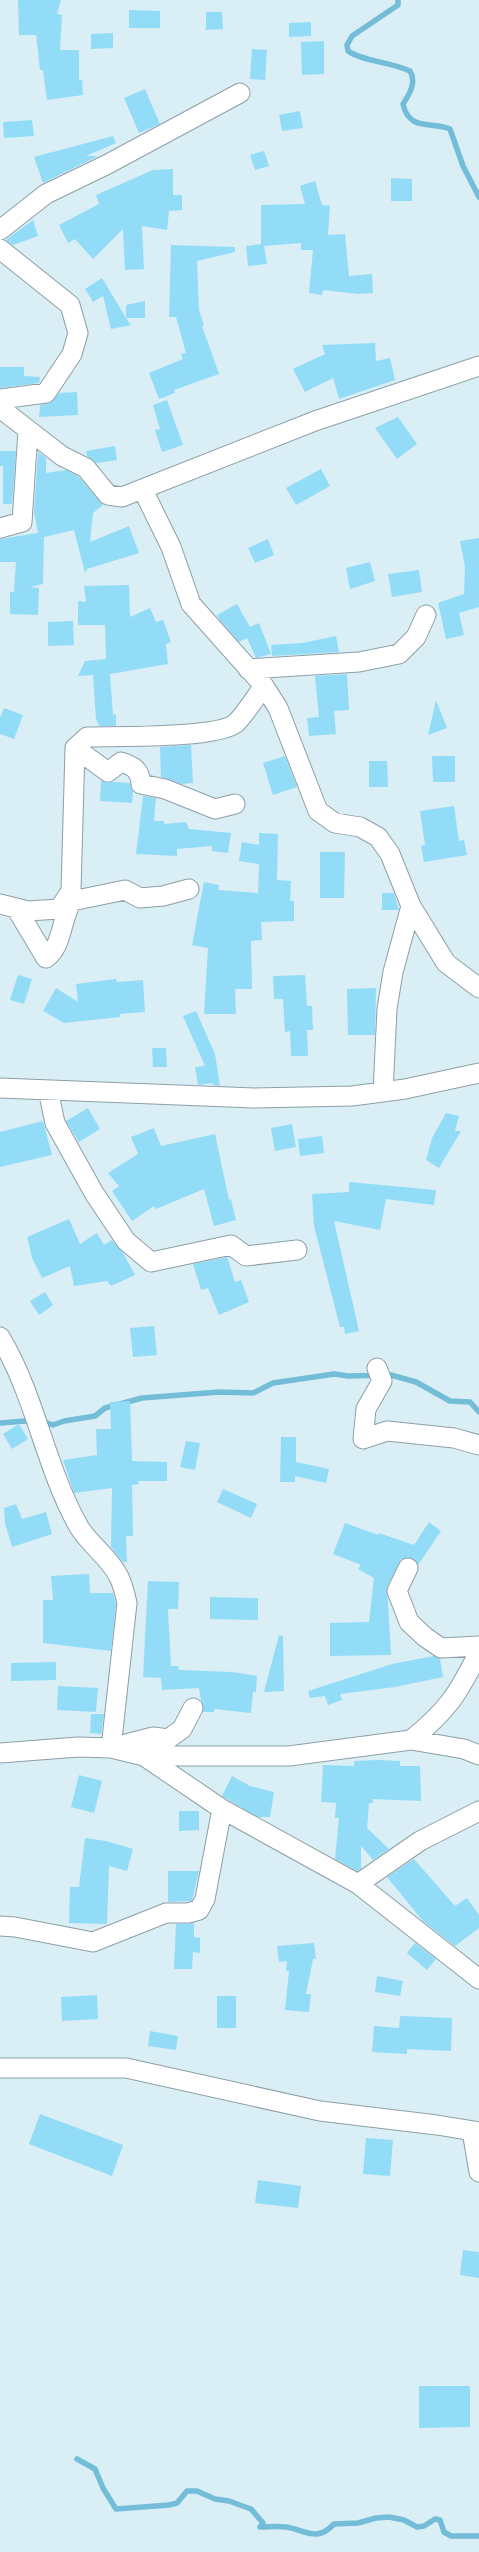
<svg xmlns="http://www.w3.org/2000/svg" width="479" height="2552" viewBox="0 0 479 2552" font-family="Lora,serif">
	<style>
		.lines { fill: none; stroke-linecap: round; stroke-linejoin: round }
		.stream { stroke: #73bdd8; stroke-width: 5.5 }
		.building { fill: #92dcf8 }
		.street-casing { stroke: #8d9fa6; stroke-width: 21 }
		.street { stroke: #fff; stroke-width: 19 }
	</style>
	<rect width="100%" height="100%" fill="#daeef6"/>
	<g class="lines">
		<path class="stream" d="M398,0V5L352,36L347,45L348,51C362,61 391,62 410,71C417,82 409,95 403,104C409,132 432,121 450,129L463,166L479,197
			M0,1423L38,1420L53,1425L64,1421L95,1416L105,1408L142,1398L219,1392L253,1393L273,1383L334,1374L348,1376L391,1375L416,1382L450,1401L470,1402L479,1412
			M77,2459L95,2469L103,2488L116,2509L169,2505L177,2503L187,2491H197L215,2499L229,2501L251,2509L263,2523L260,2527C269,2527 277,2526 286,2527C306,2530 316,2543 334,2524L358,2523L376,2518L389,2517L404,2520L417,2527L424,2526L435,2519L440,2520L444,2532L451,2536H479"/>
	</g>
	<path class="building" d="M18,0H61L57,14L62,15L60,50H79V80H82L83,95L47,100L43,70H40L36,35H19Z
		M129,10L160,11V28H129Z
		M206,12H222L223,29L206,30Z
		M311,22V36L289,37V23Z
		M113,33V48L91,49V34Z
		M324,41V74L302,75L301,42Z
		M252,49L267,50L265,80L250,79Z
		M145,89L160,124L139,133L124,98Z
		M300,111L303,128L282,131L279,115Z
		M32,120L34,136L4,138L3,122Z
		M113,136L116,143L86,156H98L43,183L34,157Z
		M264,151L269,166L255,170L250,155Z
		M173,169V195H182V210L169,211L167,230L142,226L144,269L125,270L123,229L93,259L75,239L68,243L59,225L99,204L96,195L153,170Z
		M391,178L412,179V201H391Z
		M315,181L322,205L330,206L328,235L345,234L349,276L372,274L373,293L358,294L323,290L322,295L309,293L313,250H301V243L264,246L267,264L248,266L246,246L261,244V205L305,204L300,186Z
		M33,220L38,236L13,245L7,241V239Z
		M171,245L235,247V252L197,261L199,310L204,325L202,326L219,374L174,390L175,393L159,399L149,373L183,359L181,354L186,353L176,317H169Z
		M102,278L126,318V305L145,301V318H126L131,325L111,329L103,296L93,302L85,289Z
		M375,343L376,361L390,358L395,380L339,399L333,378L305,392L293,369L325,354L322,345Z
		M0,367H24V376L40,377L39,383L0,388Z
		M77,392L78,415L39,417L40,405L52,402L59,393Z
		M167,400L183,445L162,452L155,430L160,429L153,405Z
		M398,417L417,444L397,459L375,428Z
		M115,446L117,460L96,463L87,456L86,451Z
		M0,451H16L12,504H3V466H0Z
		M38,452L46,458V473L66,470L79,477L101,503L103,505L93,513L90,542L129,526L139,553L87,569L85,573L74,530L44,537L43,584L30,587L39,588L38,615L10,614V592H14L16,562H0V539L38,533L34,512Z
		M321,469L330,486L296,505L286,488Z
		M479,538V607L459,613L464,635L446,639L438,603L464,594L465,567L460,541Z
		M268,539L274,555L255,563L248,548Z
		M370,562L375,581L350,589L346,568Z
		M419,570L422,592L392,597L388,574Z
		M129,585L130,617L150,608L156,622L163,620L171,642L166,644L168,664L110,674L113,715L116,714V726H99L96,719L93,675L78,676L85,661L106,659L105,625H78V601L86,602L84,586Z
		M237,604L250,627L259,623L271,654L256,658L247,638L239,642L219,619L217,615Z
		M73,621L74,645L48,646V622Z
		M336,636L339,652L272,656L271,645L302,643Z
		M347,674L349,710L334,711L336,734L309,736L307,718L319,717L315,676Z
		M436,700L447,728L428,735Z
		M4,708L23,715L14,739L0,734V718Z
		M191,745L193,783L181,784L161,777L160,747Z
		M285,756L297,787L273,795L263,763Z
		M432,756H455V782H433Z
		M369,761H387L388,787H369Z
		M101,781L130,783L133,791L132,803L100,801Z
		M143,796L156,798L154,821H164V824L186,822L189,829L231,833L228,853L212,851V846L177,849V856L136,854Z
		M454,806L459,841L464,840L467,855L424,862L421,846L425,845L420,811Z
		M259,833L278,834L277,880L291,881L290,901H294V921L261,922L262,940L251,941L252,989H235L236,1014H204L208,948L192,945L204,882L219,885L218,890L258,893L259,864L239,861L242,842L259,845Z
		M320,852H345L344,898H320Z
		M382,893H394L399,910H382Z
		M18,975L32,979L24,1004L10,1000Z
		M305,975L307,1006H312L313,1030H307L308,1056H291L290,1031L285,1032L283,999H274L273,976Z
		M116,979L117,982L143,980L145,1012L120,1014V1017L64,1023L43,1011L56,988L78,1002L76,984Z
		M376,988L375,1035H348L347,989Z
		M196,1011L215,1054L220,1086L214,1085L212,1083L198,1085L195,1067L205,1066L183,1016Z
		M152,1048H166L167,1067H153Z
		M88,1108L100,1129L79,1142L66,1121Z
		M446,1113L459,1116L455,1131H461L439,1168L426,1160L432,1138Z
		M43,1121L52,1155L0,1167V1132Z
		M292,1124L296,1147L275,1151L271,1128Z
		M154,1128L161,1146L215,1134L229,1200L231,1199L236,1220L214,1226L204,1189L156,1209L154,1206L132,1221L112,1191L119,1186L108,1173L138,1154L131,1137Z
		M322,1136L324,1153L300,1156L298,1139Z
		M349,1182L436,1190L434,1205L386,1199L380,1230L334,1221L359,1331L345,1334L344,1327H340L314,1226L312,1194L349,1192Z
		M69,1219L80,1244L97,1233L104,1245L112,1240L123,1253L135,1275L111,1286L107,1281L74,1286L70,1266L42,1278L32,1258L27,1237Z
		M227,1257L235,1282L241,1280L249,1302L219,1315L208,1288L201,1290L193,1264Z
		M45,1292L53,1305L39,1315L30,1301Z
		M154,1326L157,1355L133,1357L130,1328Z
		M130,1401L132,1461L167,1462V1481H138L139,1484L132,1485L133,1536H126L127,1562H123L111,1547L112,1488L74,1493L63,1460L97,1455L96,1429H111L110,1402Z
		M19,1424L28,1439L12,1449L3,1434Z
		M281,1437H296V1462L329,1469L326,1483L295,1476V1482H280Z
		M186,1441L200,1443L195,1470L180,1467Z
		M223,1489L257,1504L251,1518L217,1502Z
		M16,1504L22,1519L46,1512L52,1534L12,1547L5,1523L4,1508Z
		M429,1522L441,1531L418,1565L412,1558L401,1559L387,1587L391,1655L330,1656V1623L369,1622L374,1578L358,1569L361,1565L333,1554L345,1523L378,1535L379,1533L414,1545Z
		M89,1574L90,1593H113L116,1604L111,1651L43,1643V1600H53L51,1576Z
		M148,1581L179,1582L178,1609H168L171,1666H178L179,1670L232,1672L257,1676L256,1692H253L251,1713L214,1709V1712H203L199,1688L162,1690L161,1678L143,1677Z
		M210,1597L258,1598V1620L210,1619Z
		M279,1635L283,1636L284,1691L264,1692Z
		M434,1656L440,1659L443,1677L395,1687L340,1694L342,1700L328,1705L325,1696L310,1698L308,1691L392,1664Z
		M56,1662V1680L11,1681V1663Z
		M58,1686L98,1688L96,1712L57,1710Z
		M91,1714H104L101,1734L90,1733Z
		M378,1760L400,1761V1766H420L421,1801L373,1799V1803H369L367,1828L389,1849L373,1860L361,1846V1869L357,1871L335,1859L339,1818H335L336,1803L321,1802L323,1765L354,1766V1761Z
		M79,1775L102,1781L94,1813L71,1807Z
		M232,1776L250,1786L274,1792L270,1817H258L222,1796Z
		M179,1811H199V1830L179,1831Z
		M85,1838L106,1841L133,1849L127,1871L109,1866L107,1924L69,1923L70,1887H79Z
		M414,1859L455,1906L467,1898L479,1915V1928L455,1946L423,1921L387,1877Z
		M168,1871H199L192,1901L168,1902Z
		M194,1923V1937L200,1938V1953L193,1952L192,1969H174L176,1924Z
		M314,1943L316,1959H313L306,1994H311L309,2012L285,2010L289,1971H286L287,1961L279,1962L277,1946Z
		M415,1943L436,1959L427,1970L407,1953Z
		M377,1976L403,1981L400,1996L375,1992Z
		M97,1995L98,2019L62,2021L61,1997Z
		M217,1996H236V2028H217Z
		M400,2016L452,2018L451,2051L407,2049V2054L372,2052L374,2026L399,2028Z
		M150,2031L178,2036L176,2050L148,2046Z
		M40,2114L123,2145L112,2176L29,2144Z
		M366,2138L393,2140L390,2176L363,2174Z
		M258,2180L301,2186L298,2208L255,2203Z
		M463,2250L479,2252V2278L460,2275Z
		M419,2386H470V2427L419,2428Z"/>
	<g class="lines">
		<g class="street-casing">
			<path id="street" d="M0,230L46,194L106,165L240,93
				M0,249L70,305L78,333L72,354L46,393L0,399
				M0,408L62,456L86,468L108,495L122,497L315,421L479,366
				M143,490L171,547L191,604L264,686L278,708L318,811L335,823L360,827L378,837L390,854L411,906L446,963L479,988
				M0,528L22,522L28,431
				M248,669L359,662L399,654L416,637L426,615
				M75,748L108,772L121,762C134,766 140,770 141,784L165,789L215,809L235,804
				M0,904L28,911L59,909L71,891L75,748L87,737C115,736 217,739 236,723C246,713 255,698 264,686
				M16,908L46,958C63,946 61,918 72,901L125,890L140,898L163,896L189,889
				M0,1088L254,1098L352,1096L405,1089L479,1073
				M48,1090L55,1123L94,1193L126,1241L151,1262L231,1245L246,1256L297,1250
				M383,1092L387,1009L393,972L411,906
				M0,1337C36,1397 45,1467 79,1527C90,1545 110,1558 119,1577C123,1585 125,1594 127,1603L111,1748L153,1737L168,1739L182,1729L193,1708
				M377,1368L382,1381L366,1409L363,1439L387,1431L454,1438L479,1445
				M408,1568L397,1591L409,1622L425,1637L441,1648L479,1646
				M411,1740C448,1710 458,1694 479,1652
				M0,1753L78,1747L111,1748L144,1756L222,1809L358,1884L479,1979
				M144,1756H289L411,1740L464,1749L479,1755
				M358,1884L420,1841L479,1811
				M0,1926L15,1927L93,1942L166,1913H188L199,1910L205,1899L222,1809
				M0,2068H126L320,2111L437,2125L479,2132
				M472,2131L479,2172"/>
		</g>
		<use href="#street" class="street"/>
	</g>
</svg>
